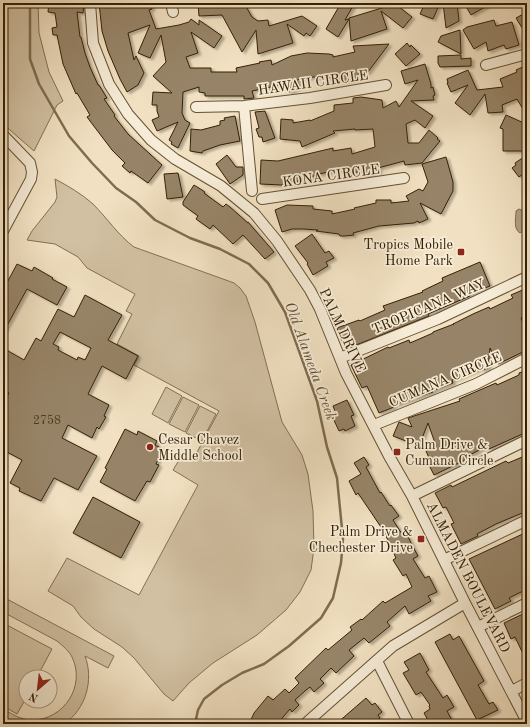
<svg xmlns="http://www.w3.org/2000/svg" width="530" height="727" viewBox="0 0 530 727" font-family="'Old Standard TT',serif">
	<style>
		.green { fill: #d1c0a2; stroke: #837053 }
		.water { fill: #b19f81; stroke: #7f6c4f }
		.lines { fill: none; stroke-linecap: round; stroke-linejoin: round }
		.stream { stroke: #7f6c4f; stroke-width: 2.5 }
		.building { fill: #978467; stroke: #352004; fill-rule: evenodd; filter: url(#shadow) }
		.minor-casing { stroke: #645034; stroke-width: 12 }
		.minor { stroke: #f6ecd7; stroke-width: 10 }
		.poi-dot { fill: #8f2418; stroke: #f6ecd7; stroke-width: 1.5 }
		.labels { text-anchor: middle; stroke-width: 3.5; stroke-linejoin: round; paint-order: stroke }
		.number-label { font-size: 12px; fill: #4e391d }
		.street-label { font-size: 14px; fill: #352004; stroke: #f6ecd7 }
		.poi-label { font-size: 14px; fill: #352004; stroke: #f6ecd7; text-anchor: end }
		.water-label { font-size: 15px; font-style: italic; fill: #604c30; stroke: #f6ecd7 }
	</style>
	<defs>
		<filter id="shadow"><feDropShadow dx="3" dy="2" stdDeviation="1" flood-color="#0004"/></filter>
	</defs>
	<rect width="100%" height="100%" fill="#f1e1c2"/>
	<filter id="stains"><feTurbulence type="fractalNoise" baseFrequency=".005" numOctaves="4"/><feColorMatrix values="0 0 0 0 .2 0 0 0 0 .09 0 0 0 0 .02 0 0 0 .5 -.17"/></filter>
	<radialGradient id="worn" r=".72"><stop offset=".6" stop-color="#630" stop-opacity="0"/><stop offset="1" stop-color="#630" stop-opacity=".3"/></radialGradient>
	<path class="green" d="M3,3H38L39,33L49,72L63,101L57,105L34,151L3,124Z
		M55,179C68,186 82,194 93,204C107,218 118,235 134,247L223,279L234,283L240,288L246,296L255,322L282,422L302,455L308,474L313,511L314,548L311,570L300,592L286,610L257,635L213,663L189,683L173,701L164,694L134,658L122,647L94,629L81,617L73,606L48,591L67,558L139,595L198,485L173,470L184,452L194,458L219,411L134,365L139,356L117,344L132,314L126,311L135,294L87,268L78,257L55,244L27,240L32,231L55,202L57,197Z
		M166,387L182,396L168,423L152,414Z
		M183,397L199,405L185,432L169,424Z
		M200,406L216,414L202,441L186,433Z
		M3,597L114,656L108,668L85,656C94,680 86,709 64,724H3V709C12,714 21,720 32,720C64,720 86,686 72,657C69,651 63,646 57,641L3,612Z
		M3,623L52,649L37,677H26V698L17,714L3,706Z"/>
	<path class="water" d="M519,209L524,211L527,215L524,220V230L520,233C513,229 516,218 516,211Z"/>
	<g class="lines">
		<path class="stream" d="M30,3V59L39,84L69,136L92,163L116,188L136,202L155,220L190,238L220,249L249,264L268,283L285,312L317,401L327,447L337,478L343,539L341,563L333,598L321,618L289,646L264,664L242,673L222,685L204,699L198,710L195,724"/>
	</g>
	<path class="building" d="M49,3H84L83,13L77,12L80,37H81L85,53L90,67L98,85H99L107,98L104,99L115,115L114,116L128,134L162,165L148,183L131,171L130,173L122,166L125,163L112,150L87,117L90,115L77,93L76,94L63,64L57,35H53L52,28L57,27L55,13L48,12Z
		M99,3H151L152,9L149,10L156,29L179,25L189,22L191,19L199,25V20L222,36L214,48L191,32L198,53L186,57L190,68H211V72H237L236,68L260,63L259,62L271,60L272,65L291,56L307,53L329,54L333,55V57L355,52L353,46L389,44L368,72L358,74V77L353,79L342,81V78L313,77L297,80L300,87L289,92L285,84L252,91L254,98L244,99V96H205V93L199,92V87L183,92L182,113L185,120L190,123L178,148L171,144L172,142L169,140L178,122L157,131L152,120L159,117L157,111V105H152L153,92L172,93L153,76L166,62L161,35L150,58L138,53L150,25L128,33L134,60L136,56L144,73L138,85L127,92L120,79L108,51L102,31Z
		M198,3H244L252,17L258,21L268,20L269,26L302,16L317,26L310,36L306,33L304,36L287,24L293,43L258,54L256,30L242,52L222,15L199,16Z
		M341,3H347L353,6L345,20L349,19L338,37L326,29Z
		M380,3H394L412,17L403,28L381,11L387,29L351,41L349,18L385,7Z
		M425,3H440L433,19L420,14Z
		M443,3H457L459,21L446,28Z
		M464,3H492L471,15Z
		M527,12V36L516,18Z
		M494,20L496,26L512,22L519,45L506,49L504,45L488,51L486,42L474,49L463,30L467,27Z
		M460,30L461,54L438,42L441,36Z
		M407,43L410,47L411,45L420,54L406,66L395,54Z
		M461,55V59L471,58V66L440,67L438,63V56Z
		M425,64L431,84V88L433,87L435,95L433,96L434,100L411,101L433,116L425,128L415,120L406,124L408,143H419L429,130L438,138L437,139L440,141L422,163L405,165L404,161L378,168L379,172L366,176L364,171L344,174L343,169L319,174L303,180L282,185L260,184L261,160L278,161L333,148V151L351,148L352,154L375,147L373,129L355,130V129L333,131L335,133L302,147L300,141L280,139L281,119L293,120V123L310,120V121L334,111V105L353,103V98L361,97L382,100L383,108L396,101L399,107L418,80L405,84L401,71Z
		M527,65V116L517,99L502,105L503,112L488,113L485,94L470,115L455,103L468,85L451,92L447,83H448L447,79L468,70L477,90L503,87L500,79L517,72L516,70Z
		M265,111L275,138L263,142L262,137H259L256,129L259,128L255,112Z
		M506,115L526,124L524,127L527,128V151H503V129L500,128Z
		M235,116L240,141L220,145L203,151L202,153L190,151L191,129L201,130L220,125V121L225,120L224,118Z
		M227,155L236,167H243V175L230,184L216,164Z
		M527,155V171L519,177L512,168L516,165L515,163Z
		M446,157L453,182V191L441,214L420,203L428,219L419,223L418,221L414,223L379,226L353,233L354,235L344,236H340L339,234L316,231L318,230L303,229H292L282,232L275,210L287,205L313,206V209L332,211V214L355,209L354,208L376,203V200H391V203L409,201L406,196L419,189L423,191L428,182L422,164Z
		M178,173L183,197L167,199L164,174Z
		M194,185L205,192L204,193L223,207L226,204L230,207L248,223V222L274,252L265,259L243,235L233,244L213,225L210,229L196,219L198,216L183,205V202Z
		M312,234L325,253L329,251L334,258L326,262L328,266L313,275L307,264L308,263L295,246Z
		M480,262L490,286L469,294L470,296L428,314L429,316L356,345L353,337L342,341L337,328L359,320L360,321L385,310L383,306L423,292L422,291L443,281L442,278Z
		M17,264L32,271L34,267L53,278L52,279L67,287L57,305L27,289L3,333V290Z
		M527,288V315L521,318L527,332V350L498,364L490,348L488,368L482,370L481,368L452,380L453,383L432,391L433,392L393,405L394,407L379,413L367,386L362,388L351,365L388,347L389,348L409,340L410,343L433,333V332L454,324H453L473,314L489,307L490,309L513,298L511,295Z
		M85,295L122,315L108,340L138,356L126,379L102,366L88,394L109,405L104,416L106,417L99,429L97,427L92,438L68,425L62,438L97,456L78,490L54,478L41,501L19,491L20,488L10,483L22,460L3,450V404L9,393L3,390V348L24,360L36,338L41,341L58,309L74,317ZM60,332L91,348L85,360L78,357L77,360L58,350L59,347L53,344Z
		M527,370V432L489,449L487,446L464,458L465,460L434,475L426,459L429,458L426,451L436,446L428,423L419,446L393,436L399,422L412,427L408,418L460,401L459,399L496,383L497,385L519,375V373Z
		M347,400L354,415L351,416L355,426L345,431L344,429L339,431L332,416L336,414L333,406Z
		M125,429L137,435L138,431L157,441L155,445L163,449L156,464L159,465L150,482L147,481L135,501L100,482L107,469L105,468Z
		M527,455V511L496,524L477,534L478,536L461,544L451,524L454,523L446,507L443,508L435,493L451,485L452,487L506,461L508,463Z
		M364,457L369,465L366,467L380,493L381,492L390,506L391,505L399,516L393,520L402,534L406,532L411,543L418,556L413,559L425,578L429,576L437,592L428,596L431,601L409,614L405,606L387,622L390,626L369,643L364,638L349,650L354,656L336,673L331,668L320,679L324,683L314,692L310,687L306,690L295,700L299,705L292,712L290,709L277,724H249L254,713L268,696L273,700L285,689L289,693L299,683L295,678L326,648L328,650L352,630L350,627L361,619L362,620L383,601L385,603L412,587L406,574L403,576L393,560L396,558L386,536H387L358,493L356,495L349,481L361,474L354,463Z
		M93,497L140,522L121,558L73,533Z
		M527,532V589L509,598L511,601L495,609L469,559Z
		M527,612V662L515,637L511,639L504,623Z
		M450,634L453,640L459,636L484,681L478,685L489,704L493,702L498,710L477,720L435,642Z
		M420,653L429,670L426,672L443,698L447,695L454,707L447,711L454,724H430L424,713L430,709L429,706L430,705L421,692L416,695L403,673L409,670L404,662Z
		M366,698L372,705L375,703L382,712L378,715L380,718L373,724H336Z"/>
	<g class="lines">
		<g class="minor-casing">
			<path id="minor" d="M90,3L93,43L109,84L128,114L151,140L175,159L221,186L254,213L277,241L310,290L320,309L346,373L389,456L412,496L465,603L527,722
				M171,3L173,12
				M486,65L527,54
				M244,106L252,191
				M196,107L244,106L310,98L386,85
				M3,135L30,163L32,172L31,179L3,231
				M262,199L404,178
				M340,358L438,319L527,277
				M374,425L476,384L527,358
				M412,496L527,440
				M444,560L527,520
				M478,627L527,603
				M377,661L409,724
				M512,691L527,683
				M305,724L393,646L465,603"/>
		</g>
		<use href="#minor" class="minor"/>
	</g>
	<g class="poi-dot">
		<rect x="457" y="248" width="8" height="8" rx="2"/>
		<circle cx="150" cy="447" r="4"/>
		<rect x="393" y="448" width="8" height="8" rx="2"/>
		<rect x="417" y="535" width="8" height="8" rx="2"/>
	</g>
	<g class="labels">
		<g class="number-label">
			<text x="47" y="424">2758</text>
		</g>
		<g class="street-label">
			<text transform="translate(313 82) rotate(-8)" y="5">HAWAII CIRCLE</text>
			<text transform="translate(331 175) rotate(-8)" y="5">KONA CIRCLE</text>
			<text transform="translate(428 306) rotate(-23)" y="5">TROPICANA WAY</text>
			<text transform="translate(343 330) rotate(65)" y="5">PALM DRIVE</text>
			<text transform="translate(445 379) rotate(-23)" y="5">CUMANA CIRCLE</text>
			<text transform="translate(469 577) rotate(63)" y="5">ALMADEN BOULEVARD</text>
		</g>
		<g class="poi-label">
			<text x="453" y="249">Tropics Mobile<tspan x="453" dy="16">Home Park</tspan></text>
			<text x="158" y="444" text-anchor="start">Cesar Chavez<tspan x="158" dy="16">Middle School</tspan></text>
			<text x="405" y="449" text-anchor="start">Palm Drive &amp;<tspan x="405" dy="16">Cumana Circle</tspan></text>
			<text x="413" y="536">Palm Drive &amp;<tspan x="413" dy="16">Chechester Drive</tspan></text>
		</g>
		<g class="water-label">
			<text transform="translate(311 361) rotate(70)" y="5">Old Alameda Creek</text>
		</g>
	</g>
	<rect width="530" height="727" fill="none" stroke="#f1e1c2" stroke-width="16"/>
	<rect x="4" y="4" width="522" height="719" fill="none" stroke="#352004" stroke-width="2"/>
	<rect x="8" y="8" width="514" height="711" fill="none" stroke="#352004"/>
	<g transform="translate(38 689) rotate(208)"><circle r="19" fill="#f6ecd7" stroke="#a99a83"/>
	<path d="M0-3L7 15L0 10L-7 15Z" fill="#8f2418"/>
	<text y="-6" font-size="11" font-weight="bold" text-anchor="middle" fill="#352004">N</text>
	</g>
	<rect width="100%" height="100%" filter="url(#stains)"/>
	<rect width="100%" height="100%" fill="url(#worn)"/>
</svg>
